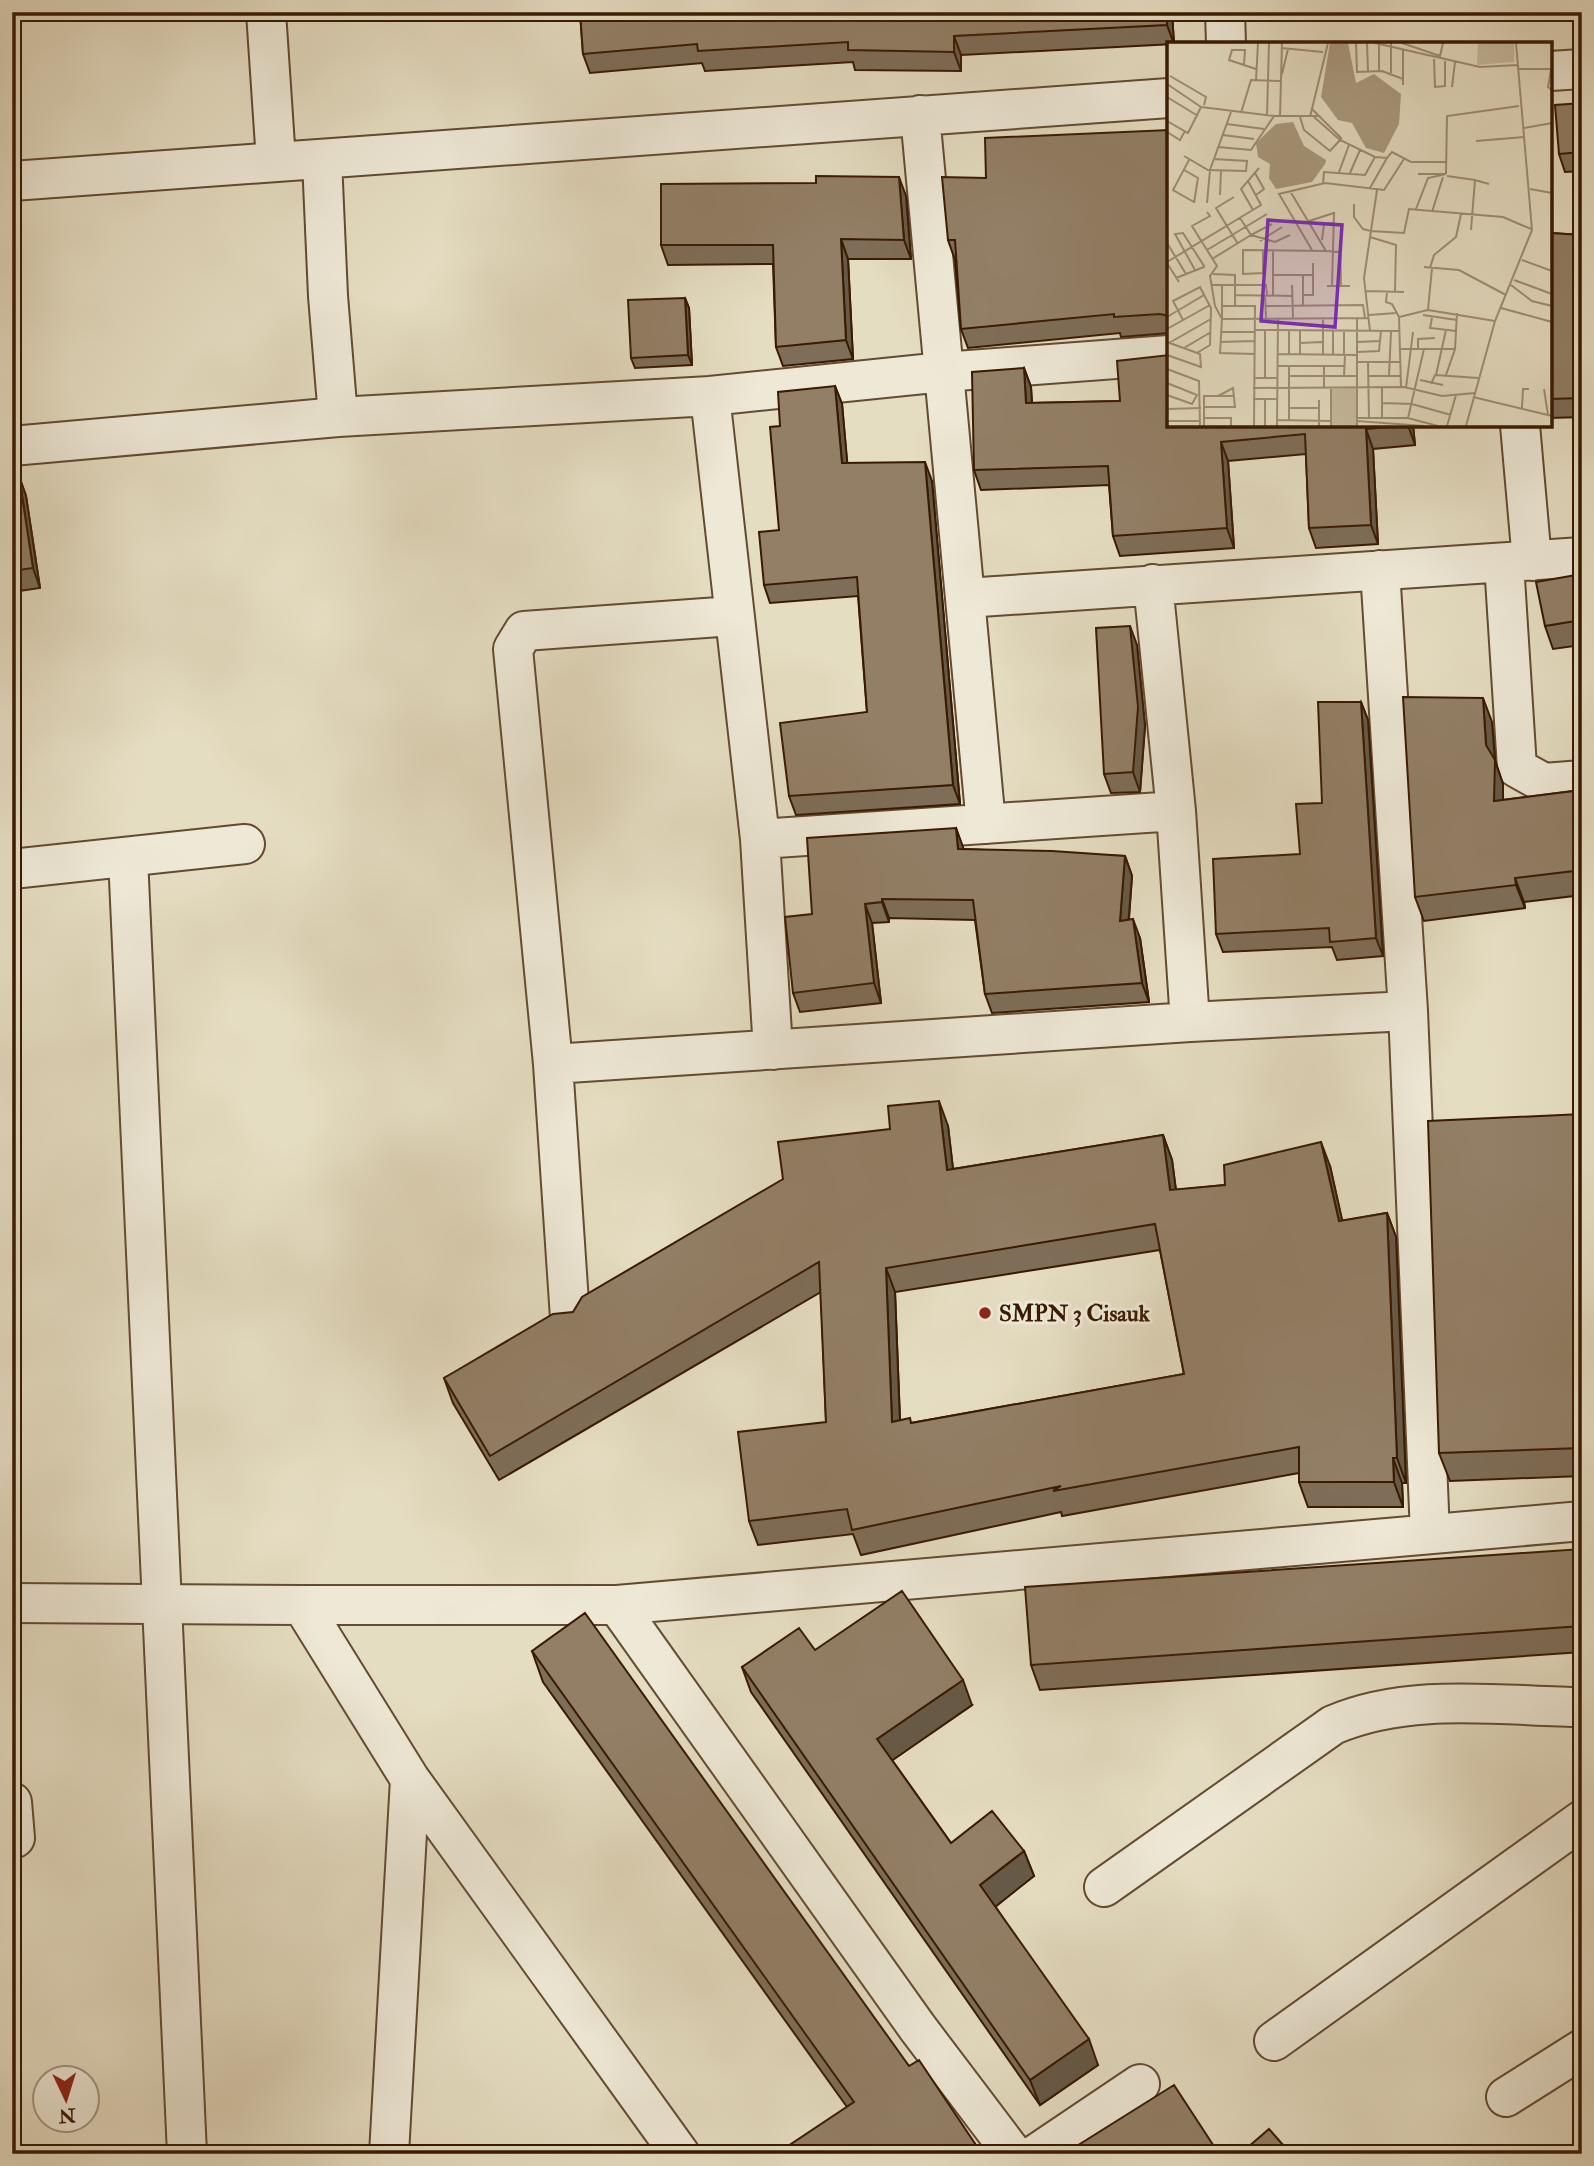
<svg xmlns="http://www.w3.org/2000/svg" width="1594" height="2166" viewBox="0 0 1594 2166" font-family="'IM FELL Double Pica',serif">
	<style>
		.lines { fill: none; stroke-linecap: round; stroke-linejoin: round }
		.minor-casing { stroke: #634b32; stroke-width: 42 }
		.minor { stroke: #eee9d7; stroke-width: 38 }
		.wall { fill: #7e6d58; stroke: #381a02; stroke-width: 2; fill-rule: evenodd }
		.shaded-wall { fill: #665947; stroke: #381a02; stroke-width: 2 }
		.building { fill: #927f66; stroke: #381a02; stroke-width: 2; fill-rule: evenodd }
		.poi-dot { fill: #8f2418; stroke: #eee9d7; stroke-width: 2.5 }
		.labels { text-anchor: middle; stroke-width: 6; stroke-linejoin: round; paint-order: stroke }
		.poi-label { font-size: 23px; font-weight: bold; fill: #381a02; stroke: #eee9d7; text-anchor: start }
		.inset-road { fill: none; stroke: #a08f75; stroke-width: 2 }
		.view { fill: #7b2cbf; fill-opacity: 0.15; stroke: #7b2cbf; stroke-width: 3.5 }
		.inset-edge { fill: none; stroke: #381a02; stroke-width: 3.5 }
	</style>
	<rect width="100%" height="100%" fill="#e5ddc2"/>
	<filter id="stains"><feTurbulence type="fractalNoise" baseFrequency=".00286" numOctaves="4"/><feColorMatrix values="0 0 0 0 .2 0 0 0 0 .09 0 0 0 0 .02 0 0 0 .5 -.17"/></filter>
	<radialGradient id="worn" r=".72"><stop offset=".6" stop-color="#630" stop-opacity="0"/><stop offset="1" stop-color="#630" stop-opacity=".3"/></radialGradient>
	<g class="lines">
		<g class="minor-casing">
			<path id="minor" d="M266,12L276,161
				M1225,12L1226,44
				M1550,71L1582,69
				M920,115L986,824
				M322,160L328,296L338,417
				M12,181L1169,98
				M710,396L760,839L773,1050
				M1520,425L1532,561
				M12,446L338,417L710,396L943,372L1169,355
				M1504,563L1517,768L1544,783L1582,780
				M1380,570L1408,1011L1430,1534
				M1153,584L1176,811L1190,1022
				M965,598L1582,557
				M760,839L1176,811
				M128,857L187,2154
				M12,869L245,844
				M553,1064L1190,1022L1408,1011
				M570,1318L553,1064L513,649L524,631L733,616
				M12,1603L302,1605L410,1779L680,2154
				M302,1605H617L1582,1521
				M617,1605L917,2027L1013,2154
				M12,1802L15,1838
				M1104,1887L1333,1725C1410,1692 1500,1706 1582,1707
				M1274,2041L1582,1820
				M1506,2097L1582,2049
				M389,2154L410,1779
				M1036,2154L1140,2084"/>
		</g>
		<use href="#minor" class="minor"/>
	</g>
	<path class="wall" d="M580,12H1172L1174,44L961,55V71L855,70L853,62L705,71L702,63L590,73L583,54Z
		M1582,103V171L1565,172L1559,154Z
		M1169,130V333L1121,337L1120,333L968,348L961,329L955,260L948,240L986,178Z
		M906,196L911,259H848L853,359L783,366L776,347L773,264L668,265L661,245Z
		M1550,233L1582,235V417L1550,418Z
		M685,298L689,308L692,365L635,368L631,358Z
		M1024,368L1031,387L1032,403L1120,401L1413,425L1415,445L1373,449L1378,544L1316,548L1309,528L1306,454L1228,461L1234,548L1120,556L1113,536L1109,485L981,490L974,470Z
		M835,386L842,404L847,463L932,481L960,804L796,815L789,796L867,712L858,596L770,603L764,585L779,530L780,426Z
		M19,476L26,496L40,588L12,592V477Z
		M1582,574V645L1553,649L1545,626Z
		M1137,645L1145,726L1140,792L1111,793L1104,774Z
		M1361,702L1368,720L1383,956L1337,960L1332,947L1223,952L1216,934L1300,854L1322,803Z
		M1492,722L1495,760L1503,784V800L1582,790V895L1524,902L1525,908L1424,921L1415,897Z
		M956,828L963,849L1125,856L1132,876L1129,919L1140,938L1149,1002L992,1013L985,994L975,920L889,918V922L872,923L881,1003L800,1012L793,993L812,914Z
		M1582,1114V1476L1450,1481L1439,1453Z
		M948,1126L953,1169L1163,1135L1172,1160L1176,1190L1225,1185L1330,1166L1342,1221L1387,1213L1396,1237L1406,1483H1402L1403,1507H1308L1299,1482V1473L1062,1516L1061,1512L861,1555L853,1534L758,1545L749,1521L826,1422L821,1292L499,1480L453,1403L444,1378L573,1312ZM1160,1250L1184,1374L911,1423L900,1420L895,1292Z
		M1582,1549V1652L1040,1690L1031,1665Z
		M815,1650L972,1705L892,1760L951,1843L1024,1851L1034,1876L995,1906L1098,2065L1040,2105L751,1692L742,1667Z
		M532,1651L909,2066L847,2107L543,1682Z"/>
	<path class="shaded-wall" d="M1166,12H1172L1174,44L1167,25Z
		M954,36L961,55V71L954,52Z
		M899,177L906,196L911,259L904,240Z
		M841,239L848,259L853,359L846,340Z
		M685,298L689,308L692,365L688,355Z
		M1024,368L1031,387L1033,423L1026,403Z
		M835,386L842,404L849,481L842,463Z
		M1408,425H1413L1415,445Z
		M1366,429L1373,449L1378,544L1371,525Z
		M1221,442L1228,461L1234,548L1227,528Z
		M925,462L932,481L960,804L953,785Z
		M19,476L26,496L40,588L33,568Z
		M1130,626L1137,645L1145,726L1140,792L1133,772Z
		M1483,698L1492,722L1495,761L1503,784V825L1494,801L1486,745Z
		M1361,702L1368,720L1383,956L1376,938Z
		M956,828L963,847L965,868L958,849Z
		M1125,856L1132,876L1127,940L1120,921Z
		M1515,878L1524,902L1525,908L1516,885Z
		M882,899L889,918V922L882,902Z
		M865,904L872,923L881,1003L874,983Z
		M1133,919L1140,938L1149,1002L1142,983Z
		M939,1101L948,1126L956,1195L947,1170Z
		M1163,1135L1172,1160L1179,1215L1170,1190Z
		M1321,1142L1330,1166L1348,1246L1339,1221Z
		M1387,1213L1396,1237L1406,1483L1397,1458Z
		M886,1268L895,1292L901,1447L892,1422Z
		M1393,1458L1402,1483L1403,1507L1394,1482Z
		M963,1680L972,1705L887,1764L877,1739Z
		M1024,1851L1034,1876L990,1911L980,1885Z
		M1089,2039L1098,2065L1040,2105L1030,2080Z"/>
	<path class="building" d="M580,12H1166L1167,25L954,36V52L848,50V42L698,51L697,44L583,54Z
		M1582,103V152L1559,154L1555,105Z
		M1169,130V316L1160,314L1114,317V314L961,329L955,240H948L942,177L986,178L985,138Z
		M816,176L899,177L904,240L841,239L846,340L776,347L773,245H661V184L816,183Z
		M1550,233L1582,235V398L1550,399Z
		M685,298L688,355L631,358L628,300Z
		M1169,355V425H1408L1366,429L1371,525L1309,528L1305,434L1221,442L1227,528L1113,536L1108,466L974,470L972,372L1024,368L1026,403L1120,401L1117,361Z
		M835,386L842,463L925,462L953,785L789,796L780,723L867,712L857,577L764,585L759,532L779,530L770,427L780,426L778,392Z
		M19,476L33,568L12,571V477Z
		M1582,574V620L1545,626L1536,582Z
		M1130,626L1138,707L1133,772L1104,774L1096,628Z
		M1403,697L1483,698L1486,745L1495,760L1494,801L1582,790V870L1515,878L1516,885L1415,897Z
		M1318,702H1361L1376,938L1330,942L1329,928L1216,934L1213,859L1300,854L1296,804L1322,803Z
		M956,828L958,849L1052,851L1125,856L1120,921L1133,919L1142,983L985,994L973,900L882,899V902L865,904L874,983L793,993L785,917L812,914L807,838Z
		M939,1101L947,1170L1163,1135L1170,1190L1225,1185L1224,1165L1321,1142L1339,1221L1387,1213L1397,1458H1393L1394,1482H1299V1447L1053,1491L1061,1486L852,1530L847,1509L749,1521L738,1432L826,1422L819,1262L490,1456L444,1378L553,1314L573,1312L582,1297L783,1179L778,1142L890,1129L888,1106ZM1155,1224L1184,1374L911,1423L910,1418L892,1422L886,1268Z
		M1582,1114V1448L1439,1453L1428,1121Z
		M1582,1549V1626L1031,1665L1025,1587Z
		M902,1591L963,1680L877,1739L951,1843L992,1811L1024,1851L980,1885L1089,2039L1030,2080L742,1667L799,1628L815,1650Z
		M585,1613L909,2066L919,2060L982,2154H776L854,2102L532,1651Z
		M1174,2085L1219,2154H1064Z
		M1269,2129L1291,2154H1240Z"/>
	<circle class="poi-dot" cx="985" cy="1313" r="7"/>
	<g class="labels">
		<g class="poi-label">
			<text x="999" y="1321">SMPN 3 Cisauk</text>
		</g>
	</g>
	<g transform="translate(1167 42)">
		<rect width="385" height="385" fill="#e5ddc2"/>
		<path d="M311,1H347V20L310,23ZM189,346L190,384H164L163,347Z" fill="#c8bca1"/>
		<path d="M163,1H181L189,41L207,32L234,52L232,82L217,111L199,106L185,81L171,78L154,55ZM126,80L137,104L159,118L158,122L145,140L109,147L102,136L103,122L91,115L89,101L109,82Z" fill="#aa9b81"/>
		<path class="inset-road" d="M189,1L190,30L215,29L236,37M200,1L201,30M208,1L313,25L350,23M235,1L273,14L276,1M114,6L156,10M236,8V43M267,17L268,45L278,44V19M77,22L78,8H65L62,18L89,27M352,27H385M384,28L381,45L385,48M212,29V3M224,31V1M115,32L121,7M3,34L39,55L37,63M89,38L91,1M0,42L34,65L21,91L0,79M285,45L288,20M0,55L31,74M34,65L107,74H152M144,66L175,97M74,71L84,38L113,39M100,74L102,1M113,75L115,1M133,75L137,88L163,109L174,97M143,75L161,1M147,75L173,98L208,115L220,116L225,110L244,120H279M60,82L97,87M357,86L385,81M0,90L13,98L18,89M56,93L87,97M309,99L357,95M51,105L84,108L107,74M17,114L41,128L79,129L80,119L47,117M22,118L6,148L27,160M17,128L31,136L27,161M172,130L182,103M88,131L97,147L89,153M183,131L193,108M251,132H279M279,132L280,74L352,64M280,134L308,138M156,141L157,130L198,133L208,115M203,146L220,116M363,147L385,151M123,149L159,209L174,210M53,153L54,129M67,155L49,166L71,202M40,161L43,128L64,70M187,162V175L196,187L204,189L237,191L242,167L336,175L364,187M249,167L261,136L279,132M86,168L74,147L92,126M40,170L43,174L25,184L50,224L43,234L48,264L55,277L53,311L87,312M265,170L276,135M142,179L167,171L165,244M105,182L84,193L108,200L123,193M304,188L308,138L322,142M203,195L229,203L228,249M155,198L157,182L167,181M93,199L115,185M173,199L174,244M0,201L19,232M40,208L100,172M96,208V231L76,232V208L159,209M145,208L112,152L158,141L217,148L237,117M45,217L84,193L73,176M355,218L385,229M0,220L94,163L81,139M0,221L12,240M257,225L292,228L339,253M263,226L267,213L289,195L294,172M46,232L68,233V264M106,233H146M136,233V264M9,236L37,225V224L16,191L8,192L28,228M347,238L385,252M44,243H99L100,253M55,243V277L202,276M125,243L126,276M344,243L365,259L385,264M160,244H183M199,249L237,250M220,250L219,260L225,262L232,275M68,253L125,254M98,253L99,276M136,253H146V221M106,254V208M56,264H88L87,384M99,264L196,263L198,276M334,266L385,280M261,268L328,279M202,273L229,271M256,273L290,278M0,275L37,253M265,276L263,286L289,289M16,278L6,259L33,245L44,266L43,303L30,311M0,287L43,263M87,288L233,289M122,288V312M166,289V313M203,289L197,236L210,148M54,290H87M0,300L33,312L34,325L0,313M53,300L87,299M190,300L214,299M2,301L44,277M133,301L155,300M17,306L44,290M234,307H288M251,307V297L268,296M190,310L212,309L214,289M110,312L190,313M133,312V289M156,313V276M177,313V289M190,320H233M201,320L202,376M110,324H177M157,324V347M0,327L32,339L33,384M269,333L279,288M279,333L288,307L290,271M122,334H189M177,334L178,313M202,334H234M222,334L224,290M87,336H110M98,336V289M253,338L276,343M0,341L30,353L25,362L0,353M264,342L268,333L311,336M234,345L232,275L261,268L265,226M86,346L237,345L275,354L308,351M239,346L246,290M164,347V384M377,347L381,373M306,355L385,374M86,357H110M98,357V384M215,361L245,362L284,373M37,365H68L66,346L51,354M122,366H152M355,366L356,347H362M0,367L34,366M37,376H64V384M190,376H241L271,384M215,376V345M241,376L257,307M110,378L164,379M122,378V324M0,379H33M190,379L257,384M37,384V354H67M110,384L111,276M152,384V358M190,384V276M280,384L289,353M299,384L328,279L365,188L349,1"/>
		<path class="view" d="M101,178L175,183L168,285L94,279Z"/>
		<rect width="385" height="385" class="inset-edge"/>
	</g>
	<rect width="1594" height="2166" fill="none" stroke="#e5ddc2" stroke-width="42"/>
	<rect x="14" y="14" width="1566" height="2138" fill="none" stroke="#381a02" stroke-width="3.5"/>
	<rect x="21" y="21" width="1552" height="2124" fill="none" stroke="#381a02" stroke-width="2"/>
	<g transform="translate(66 2099) rotate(176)"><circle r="33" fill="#eee9d7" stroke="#a59682" stroke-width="2"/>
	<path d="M0-5L12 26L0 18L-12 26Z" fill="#8f2418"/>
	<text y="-10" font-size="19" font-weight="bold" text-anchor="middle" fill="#381a02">N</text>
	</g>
	<rect width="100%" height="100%" filter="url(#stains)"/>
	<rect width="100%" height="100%" fill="url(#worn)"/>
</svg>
